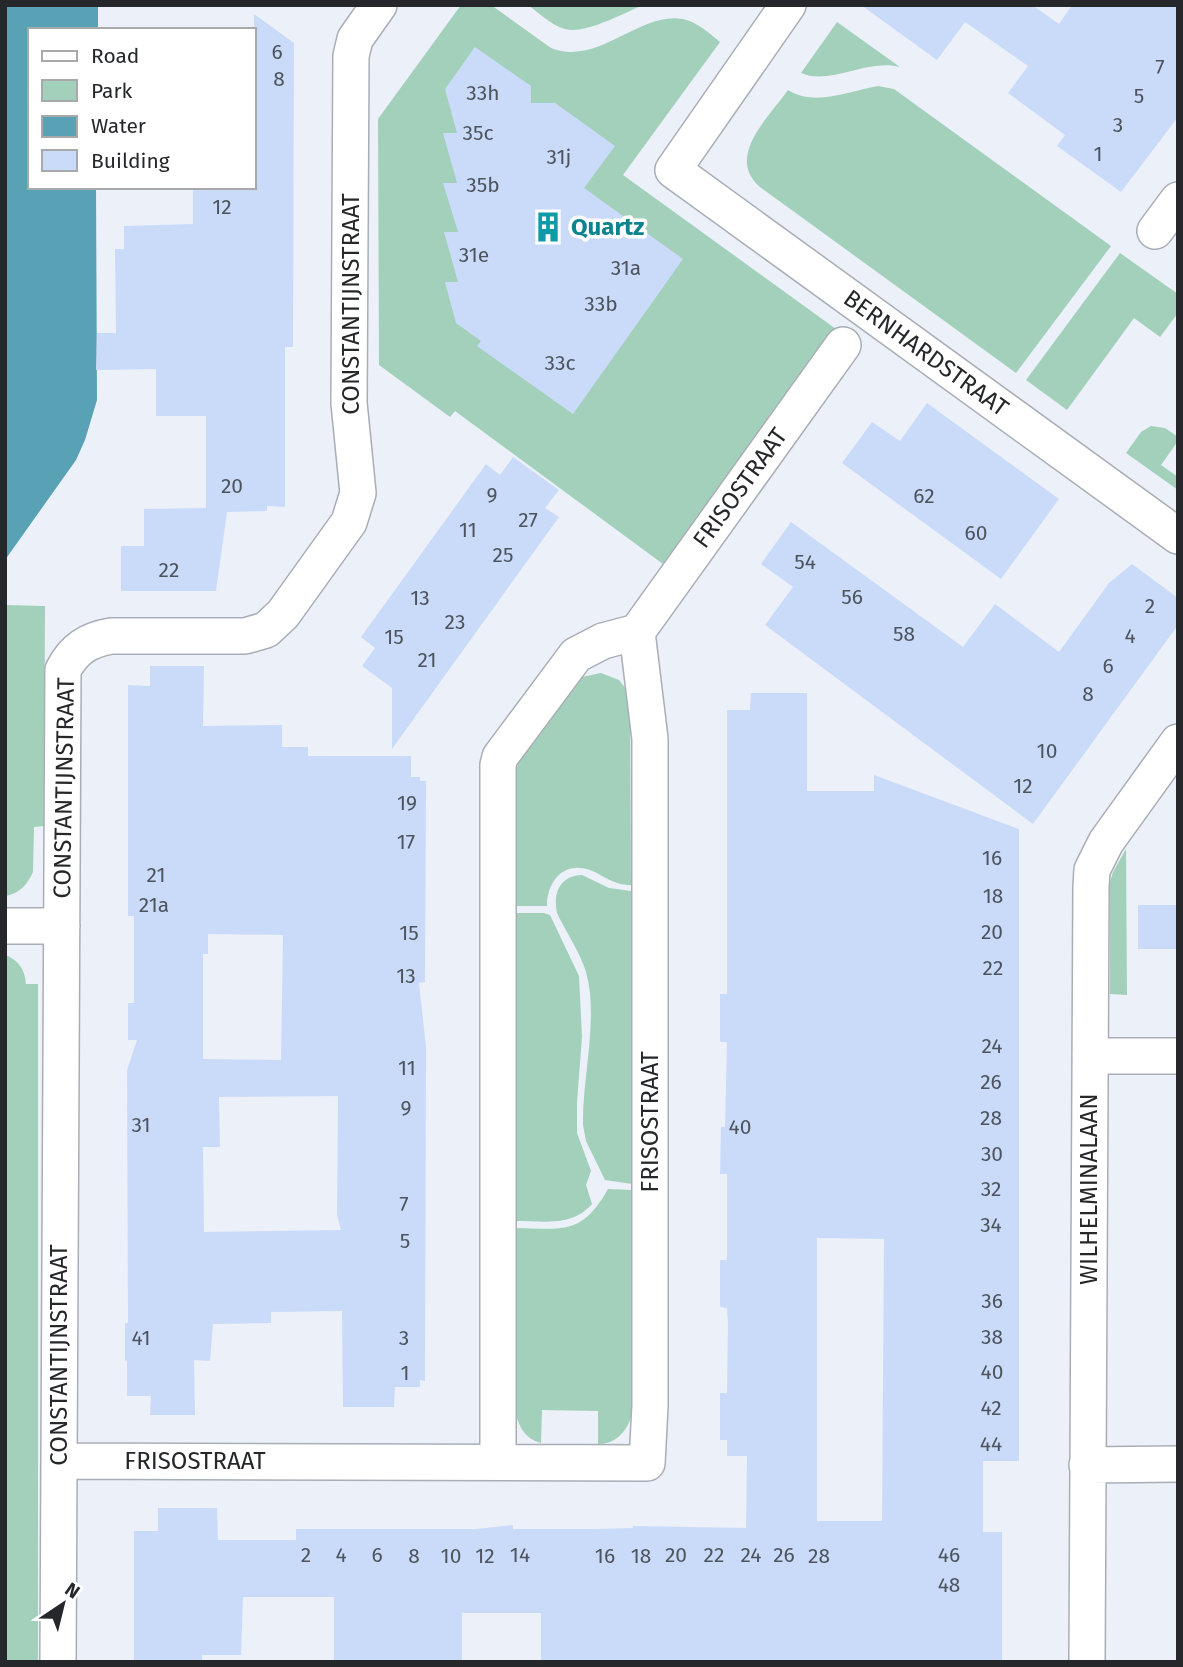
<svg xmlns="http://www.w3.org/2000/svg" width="1183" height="1667" viewBox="0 0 1183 1667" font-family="'Fira Sans',sans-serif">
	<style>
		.green { fill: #a3d0ba }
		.water { fill: #59a2b5 }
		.building { fill: #cadbfa; fill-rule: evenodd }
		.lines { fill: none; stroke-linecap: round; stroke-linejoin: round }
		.minor-casing { stroke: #a9aeb6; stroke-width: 38 }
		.minor { stroke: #fff; stroke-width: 35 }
		.labels { text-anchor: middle; stroke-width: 7; stroke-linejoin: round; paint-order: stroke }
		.number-label { font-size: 21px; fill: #4e545e }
		.culture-label { font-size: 24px; font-weight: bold; fill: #0d838f; stroke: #fff; text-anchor: start }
		.street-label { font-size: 24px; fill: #25272a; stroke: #fff }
	</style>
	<rect width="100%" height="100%" fill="#ebf0f9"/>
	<path class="green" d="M461,5H491L551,48C597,67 640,11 683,19C697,22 709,33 720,42L623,175L836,329L663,564L455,411L450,417L379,365L378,119Z
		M528,5H643C624,13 584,35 565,29C551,25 539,13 528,5Z
		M837,22L900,67C867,58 830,86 801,73Z
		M878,86L894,89L1111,246L1016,373L760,187C725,157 769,117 788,90C815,107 849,91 878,86Z
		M1120,253L1178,294V313L1160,337L1134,318L1067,410L1026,380Z
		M1151,426L1165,428L1178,437V441L1161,465L1178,477V490L1126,453L1141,432Z
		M5,605L45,606L44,826L34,827L33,872C27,885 20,893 6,896Z
		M601,673L619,680L630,694L631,885C613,885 605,876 590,870C563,861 547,882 547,906H516V772L518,764L582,677Z
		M1126,849L1127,995L1110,994V882L1113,872Z
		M582,875L609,888L631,891L632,1184L605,1180L586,1141L583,1125C582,1078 599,1018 586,972C580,952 566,932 557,913C553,894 559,876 582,875Z
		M516,913H544L550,915L579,976L582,1037L577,1102V1133L591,1171L586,1185L592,1204C572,1227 543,1221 516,1221Z
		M5,955C19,960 25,970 26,984H38V1662H5Z
		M608,1189L632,1190V1413C629,1429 616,1445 598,1444V1411L542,1410L541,1443C526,1439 520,1429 516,1415V1228C564,1229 582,1235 608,1189Z"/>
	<path class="water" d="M5,5H98V30H30V187H96L97,400L85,440L76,460L5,560Z"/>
	<path class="building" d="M861,5H1032L1059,24L1072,5H1178V117L1121,192L1057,146L1065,135L1008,93L1028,66L965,22L937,60Z
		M254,14L294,43L293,347H285V507L267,506V511L227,512L216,591H121V546H144V509L206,508V416H156V369L96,370L97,333H116L115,249H124V226L193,224V187H254Z
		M475,47L531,86V103H555L615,146L584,188L683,259L573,414L477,346L481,341L456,323L445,282H458L444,232H458L443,183H457L443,133H457L445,89Z
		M927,403L1059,499L1001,579L842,463L872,422L900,441Z
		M513,457L559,490L545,508L559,517L392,749V688L362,666L375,648L361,637L486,464L500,475Z
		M791,522L963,647L995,604L1059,652L1109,583L1132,564L1178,598V625L1033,824L765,625L793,587L761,564Z
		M150,666H204L203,726L282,725V747H308V756H411V777H420V781H426L425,982L419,983L426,1047L425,1381L420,1380V1387H395L394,1407H343L342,1311L271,1312V1323L213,1324L210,1361L194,1360L195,1415H150L151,1396H127V1360L125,1361V1323H128L127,1070L137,1040H128V1003H134V916H128V685L150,686ZM208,934L283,935L281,1060L203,1059V954H208ZM338,1096L337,1215L341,1230L204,1232L203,1147H220L219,1097Z
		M751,693H807V791H874V775L1019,829V1461H983V1532H1002V1662H541V1613H462V1662H334V1597H243L241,1655H202V1662H134V1531H158V1508H217L218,1540H296V1529H477L513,1525V1529H596L633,1528V1526L746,1528L747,1456H727V1440H720V1393H727L728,1324L727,1308L720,1307V1260H727V1174H720L721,1127H725L727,1042H720V994H727V710H750ZM817,1238L884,1239L882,1521H817Z
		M1138,905H1178V949H1138Z"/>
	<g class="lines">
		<g class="minor-casing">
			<path id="minor" d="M788,5L673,170L1178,536
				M1155,231L1178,200
				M5,926H62
				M1090,1056H1178
				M59,1461L647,1463L650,1406V739L637,632L843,345
				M498,1461V765L500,757L576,655L603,641L637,632
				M1087,1465L1178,1464
				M58,1662L63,670C74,649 88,640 111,636H245L266,630L283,614L349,522L358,493L349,403L351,56L355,39L379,5
				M1087,1662L1091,887L1092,870L1106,842L1178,742"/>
		</g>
		<use href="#minor" class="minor"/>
	</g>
	<defs>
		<g id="building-bare" transform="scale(2.415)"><path d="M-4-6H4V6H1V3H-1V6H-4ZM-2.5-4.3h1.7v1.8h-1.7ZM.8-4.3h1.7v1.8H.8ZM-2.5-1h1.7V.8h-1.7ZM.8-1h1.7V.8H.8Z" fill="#0f9aa8" stroke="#fff" stroke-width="2.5" paint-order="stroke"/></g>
	</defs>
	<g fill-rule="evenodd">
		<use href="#building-bare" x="548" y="227"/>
	</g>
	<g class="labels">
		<g class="number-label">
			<text x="277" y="59">6</text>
			<text x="1160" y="74">7</text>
			<text x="279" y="86">8</text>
			<text x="483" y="100">33h</text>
			<text x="1139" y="103">5</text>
			<text x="1118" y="132">3</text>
			<text x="478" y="140">35c</text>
			<text x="1098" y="161">1</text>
			<text x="559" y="164">31j</text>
			<text x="483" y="192">35b</text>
			<text x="222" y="214">12</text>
			<text x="474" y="262">31e</text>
			<text x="626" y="275">31a</text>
			<text x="601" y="311">33b</text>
			<text x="560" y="370">33c</text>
			<text x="232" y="493">20</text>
			<text x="492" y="502">9</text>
			<text x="924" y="503">62</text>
			<text x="528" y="527">27</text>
			<text x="468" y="537">11</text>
			<text x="976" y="540">60</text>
			<text x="503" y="562">25</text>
			<text x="805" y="569">54</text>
			<text x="169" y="577">22</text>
			<text x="852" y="604">56</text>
			<text x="420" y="605">13</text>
			<text x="1150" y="613">2</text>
			<text x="455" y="629">23</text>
			<text x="904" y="641">58</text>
			<text x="1130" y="643">4</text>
			<text x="394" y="644">15</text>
			<text x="427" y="667">21</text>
			<text x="1108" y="673">6</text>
			<text x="1088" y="701">8</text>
			<text x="1047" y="758">10</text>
			<text x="1023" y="793">12</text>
			<text x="407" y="810">19</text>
			<text x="406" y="849">17</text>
			<text x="992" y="865">16</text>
			<text x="156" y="882">21</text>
			<text x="993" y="903">18</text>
			<text x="154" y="912">21a</text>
			<text x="992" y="939">20</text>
			<text x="409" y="940">15</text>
			<text x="993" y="975">22</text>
			<text x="406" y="983">13</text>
			<text x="992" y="1053">24</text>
			<text x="407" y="1075">11</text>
			<text x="991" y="1089">26</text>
			<text x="406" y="1115">9</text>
			<text x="991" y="1125">28</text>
			<text x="141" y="1132">31</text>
			<text x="740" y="1134">40</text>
			<text x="992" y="1161">30</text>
			<text x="991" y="1196">32</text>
			<text x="404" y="1211">7</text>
			<text x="991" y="1232">34</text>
			<text x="405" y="1248">5</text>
			<text x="992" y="1308">36</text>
			<text x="992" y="1344">38</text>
			<text x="141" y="1345">41</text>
			<text x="404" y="1345">3</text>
			<text x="992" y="1379">40</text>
			<text x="405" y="1380">1</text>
			<text x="991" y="1415">42</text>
			<text x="991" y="1451">44</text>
			<text x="306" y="1562">2</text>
			<text x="341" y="1562">4</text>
			<text x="377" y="1562">6</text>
			<text x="520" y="1562">14</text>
			<text x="676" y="1562">20</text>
			<text x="714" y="1562">22</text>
			<text x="751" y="1562">24</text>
			<text x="784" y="1562">26</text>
			<text x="949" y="1562">46</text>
			<text x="414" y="1563">8</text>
			<text x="451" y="1563">10</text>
			<text x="485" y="1563">12</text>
			<text x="605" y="1563">16</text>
			<text x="641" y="1563">18</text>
			<text x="819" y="1563">28</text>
			<text x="949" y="1592">48</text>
		</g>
		<g class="culture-label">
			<text x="571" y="235">Quartz</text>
		</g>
		<g class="street-label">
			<text transform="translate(351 304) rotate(-90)" y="8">CONSTANTIJNSTRAAT</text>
			<text transform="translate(926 353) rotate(36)" y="8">BERNHARDSTRAAT</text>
			<text transform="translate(740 488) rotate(-54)" y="8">FRISOSTRAAT</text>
			<text transform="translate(64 788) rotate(-89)" y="8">CONSTANTIJNSTRAAT</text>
			<text transform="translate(650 1122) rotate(-90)" y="8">FRISOSTRAAT</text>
			<text transform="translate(1089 1189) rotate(-90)" y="8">WILHELMINALAAN</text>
			<text transform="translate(59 1355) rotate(-90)" y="8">CONSTANTIJNSTRAAT</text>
			<text x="195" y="1469">FRISOSTRAAT</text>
		</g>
	</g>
	<rect width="1183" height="1667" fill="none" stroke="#25272a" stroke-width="14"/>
	<rect x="28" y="28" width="228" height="161" fill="#ffffff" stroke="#a8a9aa" stroke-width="2"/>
	<rect x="42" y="51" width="35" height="10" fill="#ffffff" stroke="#a8a9aa" stroke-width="2"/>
	<text x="91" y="63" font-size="21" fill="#25272a">Road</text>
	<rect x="42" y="80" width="35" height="21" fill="#a3d0ba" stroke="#a8a9aa" stroke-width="2"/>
	<text x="91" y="98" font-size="21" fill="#25272a">Park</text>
	<rect x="42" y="116" width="35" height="21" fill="#59a2b5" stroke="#a8a9aa" stroke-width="2"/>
	<text x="91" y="133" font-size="21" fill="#25272a">Water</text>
	<rect x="42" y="150" width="35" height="21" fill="#cadbfa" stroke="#a8a9aa" stroke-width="2"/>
	<text x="91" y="168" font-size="21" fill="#25272a">Building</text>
	<g transform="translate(63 1604) rotate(35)" stroke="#ffffff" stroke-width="5" paint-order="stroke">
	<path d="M0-5L12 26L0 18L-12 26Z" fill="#25272a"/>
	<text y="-10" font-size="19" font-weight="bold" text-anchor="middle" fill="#25272a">N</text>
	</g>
</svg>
